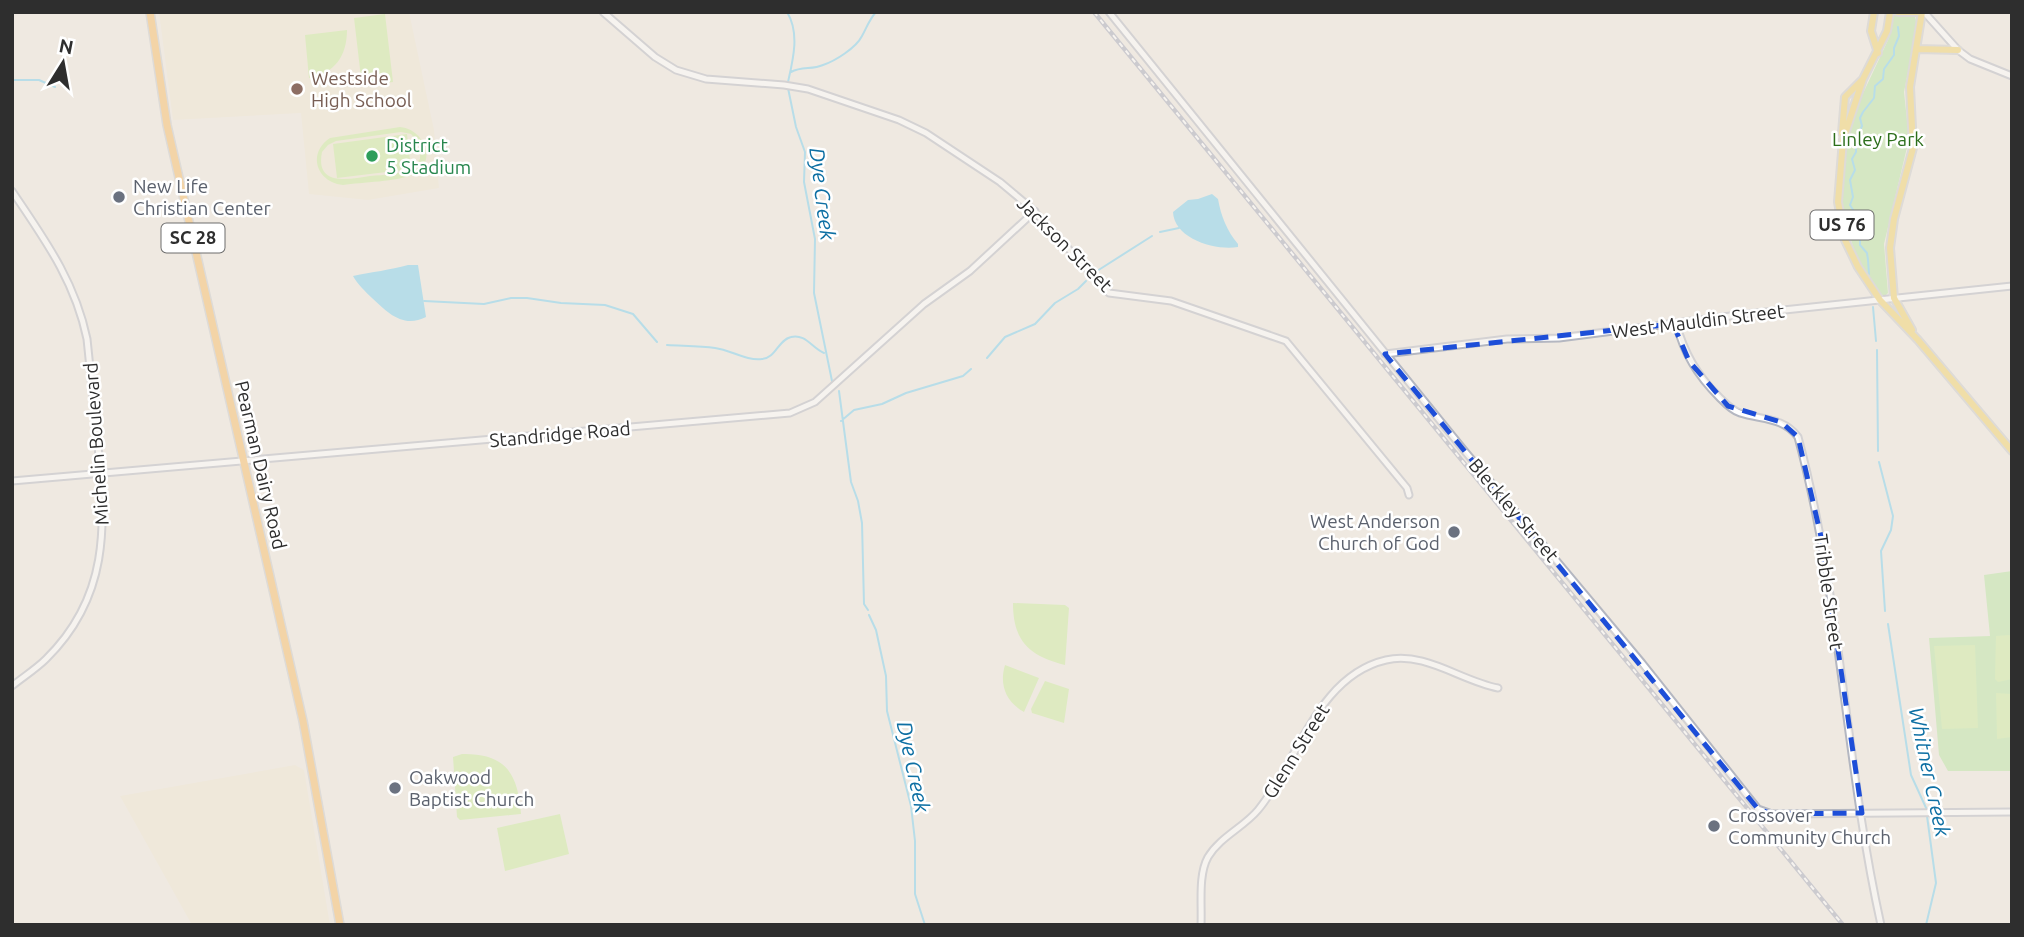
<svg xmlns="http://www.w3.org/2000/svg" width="2024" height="937" viewBox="0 0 2024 937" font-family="Ubuntu,sans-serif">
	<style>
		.education { fill: #f0e6d1 }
		.green { fill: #b6e59e }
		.pitch { fill: #c9ec9a; fill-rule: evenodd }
		.water { fill: #75cff0 }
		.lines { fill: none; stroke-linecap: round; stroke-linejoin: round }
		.stream { stroke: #75cff0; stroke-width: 2 }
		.tertiary-casing { stroke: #b4b7c1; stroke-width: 9 }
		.secondary-casing { stroke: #b4b7c1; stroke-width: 9 }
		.primary-casing { stroke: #c9c9c9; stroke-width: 10 }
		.trunk-casing { stroke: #c9c9c9; stroke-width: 10 }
		.tertiary { stroke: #fff; stroke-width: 5 }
		.secondary { stroke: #fff; stroke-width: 5 }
		.primary { stroke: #f2d163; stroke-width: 6 }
		.trunk { stroke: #f8ba60; stroke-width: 7 }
		.rail-casing { stroke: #a3a6b8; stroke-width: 4.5 }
		.rail { stroke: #fff; stroke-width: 2; stroke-dasharray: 5; stroke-linecap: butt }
		.marked { fill: none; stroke: #1d4ed8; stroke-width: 5; stroke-dasharray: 14 9; stroke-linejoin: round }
		.education-dot { fill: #8d6e63; stroke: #fff; stroke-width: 2.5 }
		.leisure-dot { fill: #2e9e5b; stroke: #fff; stroke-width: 2.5 }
		.worship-dot { fill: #6b7280; stroke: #fff; stroke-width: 2.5 }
		.labels { text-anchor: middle; stroke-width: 5; stroke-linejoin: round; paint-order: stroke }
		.shield { fill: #fff; stroke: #6d6d6d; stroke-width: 2 }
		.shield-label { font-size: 18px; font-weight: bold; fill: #2e2e2e }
		.education-label { font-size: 19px; fill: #785e54; stroke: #fff; text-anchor: start }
		.park-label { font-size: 19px; fill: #2c6e1b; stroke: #fff }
		.leisure-label { font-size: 19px; fill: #27864d; stroke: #fff; text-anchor: start }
		.worship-label { font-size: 19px; fill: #5b616d; stroke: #fff; text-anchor: start }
		.street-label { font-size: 19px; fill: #2e2e2e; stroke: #fff }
		.water-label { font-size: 21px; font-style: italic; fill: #0d6fa3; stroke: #fff }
	</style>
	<rect width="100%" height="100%" fill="#efe9e1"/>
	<path class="education" d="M159,12H409L434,130L439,188L368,200L309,194L301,113L173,120Z
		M295,765L304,770L330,925H192L120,796Z"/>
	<path class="green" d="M1894,13L1904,17L1915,16L1917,26L1904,92L1909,139L1884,244L1888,293L1886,295H1882L1865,273L1854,249L1843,216L1841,181L1850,121L1889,38Z
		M2012,571V771H1948L1939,755L1929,638L1990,636L1984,575Z"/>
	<path class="pitch" d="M385,14L393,82L362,86L354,18Z
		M347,30C347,56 335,73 309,78L305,35Z
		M400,127C424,129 438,162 414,174C397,182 362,182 343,185C316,182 307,153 330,138ZM401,132L411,134L420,144V159L410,170C398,174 384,175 370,176C349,179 315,187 322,152L328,145L336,141Z
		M407,134L411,169L337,178L333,144Z
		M1013,603L1065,605L1069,608L1065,665C1030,656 1013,642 1013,603Z
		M2009,635L2012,637V679L1998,682L1995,679L1996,636Z
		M1975,645L1978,728L1942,729L1934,646Z
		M1005,665L1039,678L1024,712C1006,702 999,685 1005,665Z
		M1045,681L1069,689L1064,723L1032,713L1031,709Z
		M1996,693L2012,694V737L1997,739Z
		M462,754C506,753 518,774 521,814L460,820L457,817L453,757Z
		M560,814L569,854L505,871L497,828Z"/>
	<path class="water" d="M1212,194L1218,199C1221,216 1227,231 1238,244V247C1216,251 1174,239 1173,212L1188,200L1198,199Z
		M408,265H418L426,317C403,329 387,312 372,298C365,291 358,285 353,276C372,272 390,270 408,265Z"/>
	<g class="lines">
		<path class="stream" d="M787,12C800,33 793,60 788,82
			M791,72C802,66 812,70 823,65C835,61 856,48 862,36C867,27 869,20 876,12
			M12,80H39L55,87
			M788,88L796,127L805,152L804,182L815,239L814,293L832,381
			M1160,232L1179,228
			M1097,271L1152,236
			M1869,274L1868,260L1867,253L1860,245V234L1855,228L1857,216L1850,205L1853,197L1850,180L1855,170L1852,159L1856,152V139L1862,126L1860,118L1863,112L1874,98L1875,86L1883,79L1884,69L1894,55V48L1899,36L1898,27
			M424,301L484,304L511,298H527L561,303L605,305L633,314L657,342
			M1873,307L1876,341
			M667,345C683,346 700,346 715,348C731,350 746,361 762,359C776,358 778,340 791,337C805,333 813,349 824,353
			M1877,350L1878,451
			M987,358L1005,337L1035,324L1055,303L1078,289L1086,281
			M839,391L851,482L858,501L862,523L864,604L868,610
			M841,421L854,410L882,404L906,393L963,376L971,369
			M1879,462L1893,516L1891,530L1881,551L1885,611
			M869,615L876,630L886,676L887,711L911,806L915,841V894L925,925
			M1888,624L1911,775L1927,810
			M1926,925L1936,883L1927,816"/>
		<g class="tertiary-casing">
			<path id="tertiary" d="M603,12L655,57L676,70L706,79L784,85L808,89L899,120L926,133L1000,182L1031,208L1109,293L1171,301L1286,341L1407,488L1409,495
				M1109,12L1463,449L1642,663L1758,809L1772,814L2012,812
				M1676,323C1684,353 1697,375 1719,397C1725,403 1731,410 1740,413C1762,420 1783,417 1798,437C1841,597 1845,763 1881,925
				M1385,354L1507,339L1559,338L1746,314L2012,286
				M12,481L790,413L815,402L924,304L970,271L1035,211
				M1201,925C1202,904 1198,875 1208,857C1220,837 1244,827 1258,810C1298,762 1317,676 1386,660C1425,651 1461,681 1498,688"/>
		</g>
		<g class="secondary-casing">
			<path id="secondary" d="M1924,12L1958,50L1970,59L2012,76
				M12,191C45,240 75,281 87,339C91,375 94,410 98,446C106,527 109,597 46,659C36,669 23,677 12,686"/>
		</g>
		<g class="primary-casing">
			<path id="primary" d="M1874,12L1871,31L1878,53
				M1890,12L1887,31L1863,79L1843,140L1838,202L1845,240L1858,267L1880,300L1918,340L2012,451
				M1898,12H1917
				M1917,49L1958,50
				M1842,133L1845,97L1862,80
				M1912,330L1894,298L1890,248L1894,219L1913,148L1910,87L1922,12"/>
		</g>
		<g class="trunk-casing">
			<path id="trunk" d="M150,12L167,125L303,721L340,925"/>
		</g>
		<use href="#tertiary" class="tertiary"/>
		<use href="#secondary" class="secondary"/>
		<use href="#primary" class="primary"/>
		<use href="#trunk" class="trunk"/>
		<g class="rail-casing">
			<path id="rail" d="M1094,12L1843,925"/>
		</g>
		<use href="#rail" class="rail"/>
	</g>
	<path d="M0 0H2024V937H0ZM1673,324L1689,361L1728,406L1781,422L1798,437L1822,541L1862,813L1772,814L1758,809L1385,354Z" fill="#efe9e1" fill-opacity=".55" fill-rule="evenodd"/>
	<path class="marked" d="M1673,324L1689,361L1728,406L1781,422L1798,437L1822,541L1862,813L1772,814L1758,809L1385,354Z"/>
	<circle class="education-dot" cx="297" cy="89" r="7"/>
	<circle class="leisure-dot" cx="372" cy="156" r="7"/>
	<g class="worship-dot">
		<circle cx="119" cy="197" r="7"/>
		<circle cx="1454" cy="532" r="7"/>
		<circle cx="395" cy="788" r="7"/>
		<circle cx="1714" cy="826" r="7"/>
	</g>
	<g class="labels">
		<g class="shield">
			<rect x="1810.5" y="210.5" width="63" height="29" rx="5"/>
			<rect x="161.5" y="223.5" width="63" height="29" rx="5"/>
		</g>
		<g class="shield-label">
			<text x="1842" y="231">US 76</text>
			<text x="193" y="244">SC 28</text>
		</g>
		<g class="education-label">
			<text x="311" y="85">Westside<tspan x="311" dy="22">High School</tspan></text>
		</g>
		<g class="park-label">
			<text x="1878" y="146">Linley Park</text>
		</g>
		<g class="leisure-label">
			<text x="386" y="152">District<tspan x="386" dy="22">5 Stadium</tspan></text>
		</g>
		<g class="worship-label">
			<text x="133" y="193">New Life<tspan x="133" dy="22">Christian Center</tspan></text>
			<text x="1440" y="528" text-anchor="end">West Anderson<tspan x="1440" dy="22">Church of God</tspan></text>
			<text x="409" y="784">Oakwood<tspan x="409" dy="22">Baptist Church</tspan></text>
			<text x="1728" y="822">Crossover<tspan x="1728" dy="22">Community Church</tspan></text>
		</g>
		<g class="street-label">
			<text transform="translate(1065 244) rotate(45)" y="7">Jackson Street</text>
			<text transform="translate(1698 321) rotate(-7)" y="7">West Mauldin Street</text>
			<text transform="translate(560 434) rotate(-5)" y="7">Standridge Road</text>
			<text transform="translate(96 444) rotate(-94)" y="7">Michelin Boulevard</text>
			<text transform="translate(261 465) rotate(77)" y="7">Pearman Dairy Road</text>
			<text transform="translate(1514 510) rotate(50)" y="7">Bleckley Street</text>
			<text transform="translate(1829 592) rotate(82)" y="7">Tribble Street</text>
			<text transform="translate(1296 751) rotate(-58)" y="7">Glenn Street</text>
		</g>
		<g class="water-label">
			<text transform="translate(822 194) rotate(83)" y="7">Dye Creek</text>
			<text transform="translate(913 767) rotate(78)" y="7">Dye Creek</text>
			<text transform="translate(1929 772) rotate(78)" y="7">Whitner Creek</text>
		</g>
	</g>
	<rect width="2024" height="937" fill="none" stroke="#2e2e2e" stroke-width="28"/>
	<g transform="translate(63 63) rotate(11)" stroke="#ffffff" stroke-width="5" paint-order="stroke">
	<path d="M0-5L12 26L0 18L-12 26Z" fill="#2e2e2e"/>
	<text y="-10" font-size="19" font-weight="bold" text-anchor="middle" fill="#2e2e2e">N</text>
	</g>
</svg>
